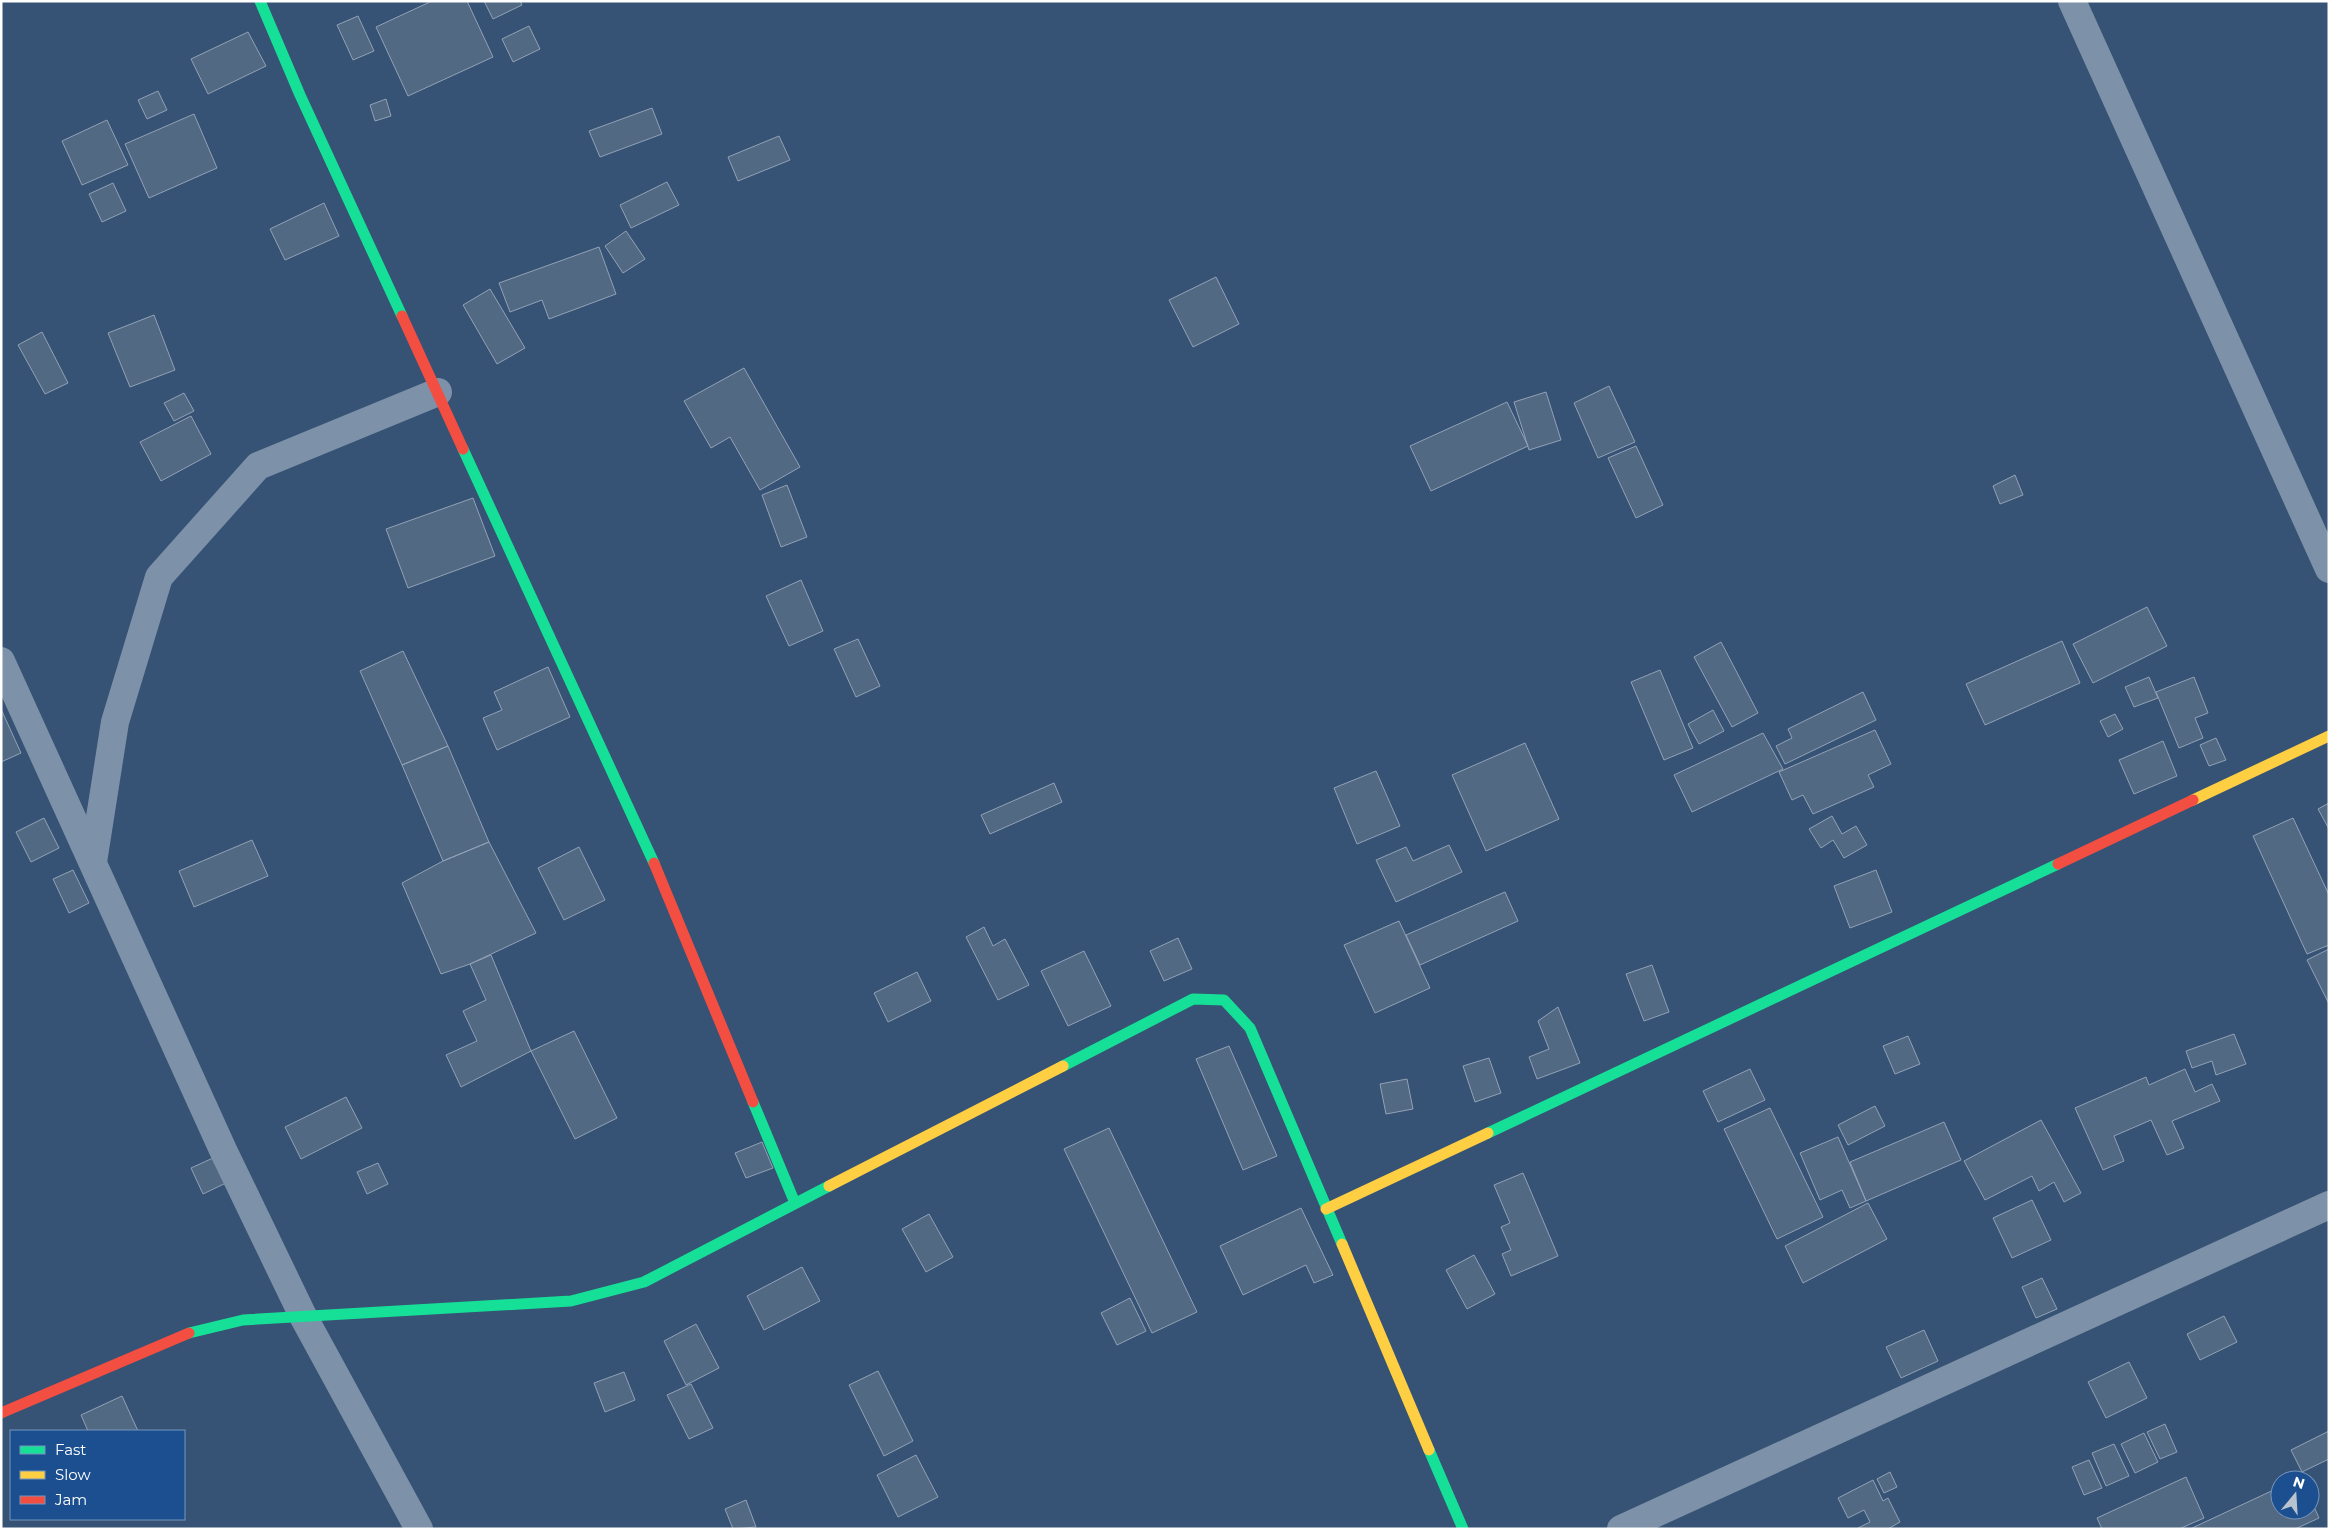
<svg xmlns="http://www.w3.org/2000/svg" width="2330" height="1530" viewBox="0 0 2330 1530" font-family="Montserrat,sans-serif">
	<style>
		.building { fill: #526984; stroke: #92a2b6 }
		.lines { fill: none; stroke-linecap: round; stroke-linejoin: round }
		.street { stroke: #7d92a8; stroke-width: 28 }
		.fast { stroke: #16e098; stroke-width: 11 }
		.slow { stroke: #ffcf43; stroke-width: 11 }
		.jam { stroke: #f24e42; stroke-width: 11 }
	</style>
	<rect width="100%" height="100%" fill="#365274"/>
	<path class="building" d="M432,1H467L493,57L408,96L376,27Z
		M484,1H520L522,5L493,19Z
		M358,16L374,51L353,60L337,25Z
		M529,26L540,49L513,62L502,39Z
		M248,32L266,66L208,94L191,59Z
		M158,91L167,110L147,119L138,100Z
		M386,99L391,116L375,121L370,105Z
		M652,108L662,134L600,157L589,131Z
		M194,114L217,168L149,198L125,144Z
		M107,120L128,165L82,185L62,141Z
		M779,136L790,160L738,181L728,157Z
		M667,182L679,205L631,228L620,205Z
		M113,183L126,211L102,222L89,194Z
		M324,203L339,236L285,260L270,229Z
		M626,231L645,259L623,273L605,246Z
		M599,247L616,294L549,319L542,300L510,312L499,283Z
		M1216,277L1239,324L1193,347L1169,300Z
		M490,289L525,348L497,364L463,305Z
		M154,315L175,370L130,387L108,333Z
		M42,332L68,383L45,394L18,345Z
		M744,368L800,467L760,490L730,437L711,448L684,401Z
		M1609,386L1635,442L1598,458L1574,403Z
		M1546,392L1561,440L1529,450L1514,402Z
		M184,393L194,411L174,421L164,403Z
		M1507,402L1528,446L1431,491L1410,446Z
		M191,416L211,454L161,481L140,442Z
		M1636,446L1663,505L1636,518L1608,458Z
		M2015,475L2023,495L2000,504L1993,486Z
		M787,485L807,537L781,547L762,495Z
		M473,498L495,556L408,588L386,529Z
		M801,580L823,631L789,646L766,596Z
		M2147,607L2167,646L2093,683L2073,644Z
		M858,639L880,686L856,697L834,649Z
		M2062,641L2080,683L1985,725L1966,684Z
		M1721,642L1758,713L1732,727L1694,657Z
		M403,651L448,746L402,765L360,671Z
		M548,667L570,717L497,750L483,718L502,710L494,692Z
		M1660,670L1693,748L1664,760L1631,682Z
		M2149,677L2158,698L2134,707L2125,687Z
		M2194,677L2208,713L2195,718L2203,738L2179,748L2156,692Z
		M1863,692L1876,720L1785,764L1776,746L1792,738L1788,729Z
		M1,709L21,753L1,762Z
		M1713,710L1724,731L1699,744L1688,724Z
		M2115,714L2123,729L2108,737L2100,721Z
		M1875,730L1891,764L1868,775L1874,787L1813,814L1803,795L1792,800L1779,772Z
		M1763,733L1783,769L1692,812L1674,775Z
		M2216,738L2226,760L2209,766L2200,745Z
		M2163,741L2177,776L2134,794L2119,760Z
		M1525,743L1559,819L1486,851L1452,775Z
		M448,746L489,842L443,861L402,765Z
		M1376,771L1400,826L1357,844L1334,788Z
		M1054,783L1062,802L990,834L981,815Z
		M2329,803V829L2318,809Z
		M1832,816L1842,834L1856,826L1867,845L1844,858L1833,840L1821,848L1809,829Z
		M44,818L59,848L31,862L16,832Z
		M2293,818L2329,895V945L2307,954L2253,836Z
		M252,840L268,876L194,907L179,871Z
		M489,842L536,933L470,964L441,974L402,883L443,861Z
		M1449,845L1462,872L1396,902L1376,860L1406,847L1413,861Z
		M579,847L605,900L564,920L538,868Z
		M73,870L89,903L69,913L53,879Z
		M1876,870L1892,912L1850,928L1834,886Z
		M1505,892L1518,921L1420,965L1406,935Z
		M1399,921L1430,988L1375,1013L1344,945Z
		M984,927L993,946L1005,939L1029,985L998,1000L966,937Z
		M1178,938L1192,969L1164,981L1150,951Z
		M2329,949V1004L2307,960Z
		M1084,951L1111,1006L1068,1026L1041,971Z
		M491,955L531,1051L461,1087L446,1055L477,1041L463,1011L486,1000L470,964Z
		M1652,965L1669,1012L1644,1021L1626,974Z
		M917,972L931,1001L888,1022L874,993Z
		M1558,1007L1580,1063L1537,1079L1529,1057L1549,1049L1538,1021Z
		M574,1031L617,1118L575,1139L531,1051Z
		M2234,1034L2246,1064L2216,1075L2212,1061L2192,1068L2186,1051Z
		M1908,1036L1920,1064L1895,1074L1883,1046Z
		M1229,1046L1277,1156L1243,1170L1196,1059Z
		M1489,1058L1501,1093L1475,1102L1463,1066Z
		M1750,1069L1765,1100L1718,1122L1703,1091Z
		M2185,1069L2195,1092L2212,1084L2220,1101L2172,1121L2184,1148L2167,1155L2151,1120L2114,1136L2124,1161L2103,1170L2075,1108L2146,1077L2149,1085Z
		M1407,1079L1413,1109L1386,1114L1380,1084Z
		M346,1097L362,1128L301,1159L285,1127Z
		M1875,1106L1885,1126L1848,1145L1838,1125Z
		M1770,1108L1823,1217L1777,1239L1724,1129Z
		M2041,1120L2081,1193L2064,1202L2054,1182L2039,1191L2032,1176L1985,1200L1964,1161Z
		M1944,1122L1961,1160L1866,1201L1850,1162Z
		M1109,1128L1197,1312L1152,1333L1064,1149Z
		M1838,1137L1866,1201L1850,1208L1842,1190L1820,1200L1800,1153Z
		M762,1142L773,1168L746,1178L735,1153Z
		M213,1158L226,1183L203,1194L191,1168Z
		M378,1163L388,1184L367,1194L357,1172Z
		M1523,1173L1558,1256L1511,1276L1502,1254L1511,1250L1501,1227L1510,1223L1494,1185Z
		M2032,1200L2051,1240L2012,1258L1993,1218Z
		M1868,1203L1887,1239L1803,1283L1785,1246Z
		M1301,1208L1333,1275L1314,1283L1306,1265L1243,1295L1220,1246Z
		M929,1214L953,1257L926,1272L902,1229Z
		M1474,1255L1495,1294L1467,1309L1446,1270Z
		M802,1267L820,1301L764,1330L747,1296Z
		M2042,1278L2057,1309L2036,1318L2022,1287Z
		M1130,1298L1146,1331L1117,1345L1101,1313Z
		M2224,1316L2237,1342L2200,1360L2187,1334Z
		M696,1324L719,1368L686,1385L664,1341Z
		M1924,1330L1938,1361L1901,1378L1886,1347Z
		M2129,1362L2147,1398L2106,1418L2088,1382Z
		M878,1371L913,1441L884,1456L849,1385Z
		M624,1372L635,1400L605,1412L594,1383Z
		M691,1384L713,1428L689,1439L667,1395Z
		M122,1396L138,1431H88L81,1415Z
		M2165,1424L2177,1452L2160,1459L2147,1432Z
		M2329,1431V1459L2302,1472L2291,1450Z
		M2144,1433L2158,1462L2135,1473L2121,1444Z
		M2114,1444L2129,1476L2106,1486L2092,1453Z
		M916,1455L938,1497L898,1517L877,1475Z
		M2089,1460L2102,1488L2084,1495L2072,1467Z
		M1890,1472L1897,1487L1884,1493L1877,1479Z
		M2186,1477L2204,1518L2179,1529H2102L2097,1518Z
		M1873,1480L1883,1501L1888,1498L1900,1522L1888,1529H1856L1870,1522L1864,1510L1848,1518L1838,1498Z
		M2280,1487V1510H2310V1498L2319,1518L2295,1529H2190Z
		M746,1500L756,1527L733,1529L725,1509Z"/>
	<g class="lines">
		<path class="street" d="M2072,1L2329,569
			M1,661L223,1150L303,1316L419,1529
			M93,862L115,722L159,577L258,466L438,392
			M1621,1529L2329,1205"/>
		<path class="fast" d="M260,1L300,95L402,316
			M463,449L654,863
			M1063,1066L1193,999L1224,1000L1250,1028L1342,1244
			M753,1102L795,1203
			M1488,1133L2058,864
			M189,1333L243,1320L571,1301L644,1282L829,1186
			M1429,1450L1463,1529"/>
		<path class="slow" d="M2193,800L2329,736
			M829,1186L1063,1066
			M1326,1209L1488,1133
			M1342,1244L1429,1450"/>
		<path class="jam" d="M402,316L463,449
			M654,863L753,1102
			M2058,864L2193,800
			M1,1413L189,1333"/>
	</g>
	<rect width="2330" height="1530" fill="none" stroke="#ffffff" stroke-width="5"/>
	<rect x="10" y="1430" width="175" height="90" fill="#1b4f8f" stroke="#7695bc"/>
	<rect x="20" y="1446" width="25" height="8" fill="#16e098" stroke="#7695bc"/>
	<text x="55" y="1455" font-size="15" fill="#ffffff">Fast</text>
	<rect x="20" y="1471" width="25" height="8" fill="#ffcf43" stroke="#7695bc"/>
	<text x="55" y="1480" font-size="15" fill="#ffffff">Slow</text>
	<rect x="20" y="1496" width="25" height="8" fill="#f24e42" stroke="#7695bc"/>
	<text x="55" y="1505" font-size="15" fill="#ffffff">Jam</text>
	<g transform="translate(2295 1495) rotate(18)"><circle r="24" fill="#1b4f8f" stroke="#7695bc"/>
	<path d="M0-4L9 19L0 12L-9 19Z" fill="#b9c2ce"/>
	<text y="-8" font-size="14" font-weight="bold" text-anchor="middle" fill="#ffffff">N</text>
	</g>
</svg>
